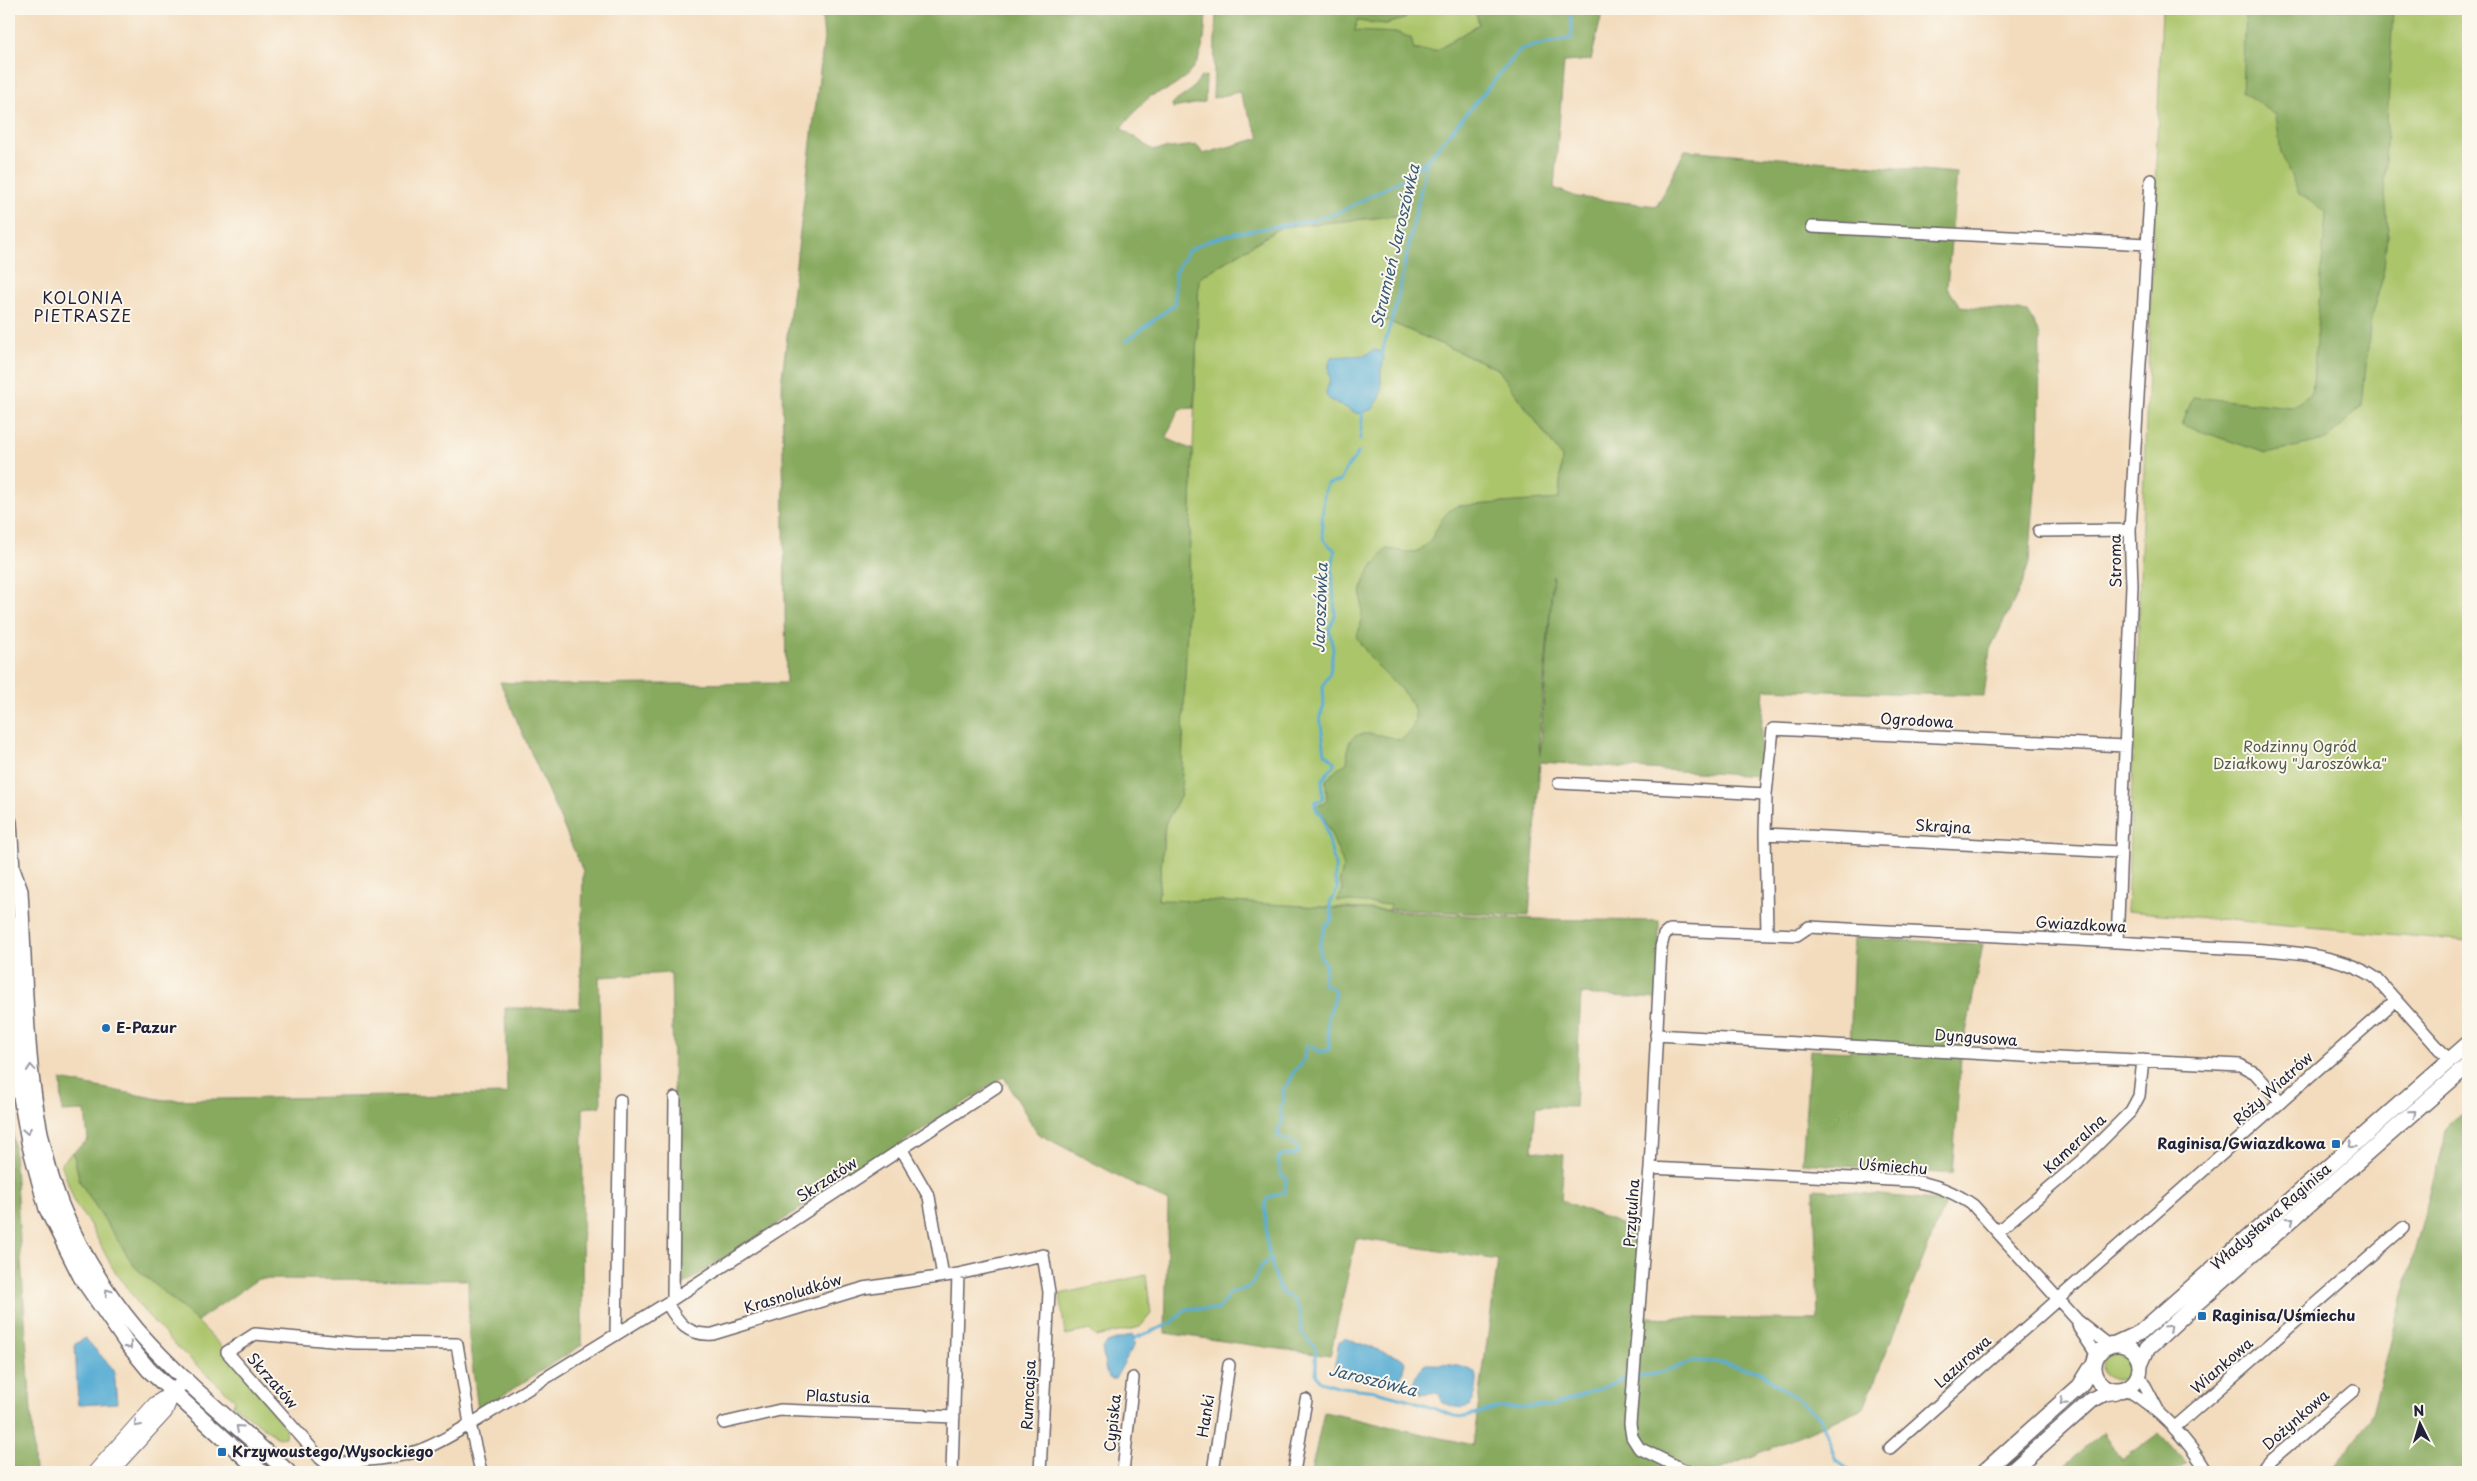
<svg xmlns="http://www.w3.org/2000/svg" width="2477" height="1481" viewBox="0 0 2477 1481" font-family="'Playpen Sans',sans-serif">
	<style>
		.green { fill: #abc56b; stroke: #667453 }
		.forest { fill: #88aa5f; stroke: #55664d; fill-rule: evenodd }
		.water { fill: #58add4; stroke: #3d6888 }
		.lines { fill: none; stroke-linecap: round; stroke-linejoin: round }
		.stream { stroke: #58add4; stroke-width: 3 }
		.minor-casing { stroke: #6b6368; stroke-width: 14 }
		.tertiary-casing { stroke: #6b6368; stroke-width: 16 }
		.secondary-casing { stroke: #6b6368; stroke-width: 18 }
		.minor { stroke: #fff; stroke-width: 11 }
		.tertiary { stroke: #fff; stroke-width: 14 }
		.secondary { stroke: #fff; stroke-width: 15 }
		.oneway { stroke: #9c9ca7 }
		.poi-dot { fill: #1f6fb2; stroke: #fbf7ec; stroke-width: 2 }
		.labels { text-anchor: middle; stroke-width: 4; stroke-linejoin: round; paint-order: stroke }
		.street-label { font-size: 15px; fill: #22223b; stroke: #fbf7ec }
		.park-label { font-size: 15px; fill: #525b4c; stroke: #fbf7ec }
		.poi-label { font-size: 15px; font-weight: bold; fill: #22223b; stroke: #fbf7ec; text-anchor: start }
		.water-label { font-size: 16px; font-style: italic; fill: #385a78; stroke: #fbf7ec }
		.neighbourhood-label { font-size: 16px; letter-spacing: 1px; fill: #22223b; stroke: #fbf7ec }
	</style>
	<rect width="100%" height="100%" fill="#fbf7ec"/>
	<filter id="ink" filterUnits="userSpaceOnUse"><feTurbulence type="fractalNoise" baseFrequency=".02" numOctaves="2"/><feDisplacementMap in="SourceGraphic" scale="10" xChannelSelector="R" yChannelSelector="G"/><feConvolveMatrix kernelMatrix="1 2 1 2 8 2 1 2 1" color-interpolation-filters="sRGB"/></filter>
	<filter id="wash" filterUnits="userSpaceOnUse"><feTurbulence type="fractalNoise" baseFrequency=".0096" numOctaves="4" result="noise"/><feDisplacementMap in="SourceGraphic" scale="20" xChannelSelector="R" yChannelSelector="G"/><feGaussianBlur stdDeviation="1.12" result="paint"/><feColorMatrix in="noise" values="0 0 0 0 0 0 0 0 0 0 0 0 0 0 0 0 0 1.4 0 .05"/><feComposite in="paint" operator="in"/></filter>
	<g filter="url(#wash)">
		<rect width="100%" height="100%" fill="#f3dcbd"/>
		<path class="green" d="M1406,9H1475L1479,24L1436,51L1414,50L1355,31L1357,21L1386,24L1408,12Z
			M2162,9H2468V941L2127,911Z
			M1405,215L1381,318L1498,369L1562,457L1559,499L1468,506L1390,910L1158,900L1165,824L1181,795L1199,278L1281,227Z
			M73,1152L80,1182L135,1267L197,1321L227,1352L286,1428L285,1437L278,1438L233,1405L235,1400L176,1346L142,1309L112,1267L89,1223L76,1206L61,1163Z
			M1146,1275L1151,1314L1140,1327L1096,1337L1090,1330L1065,1335L1060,1294Z
			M2102 1366a15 15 0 1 1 30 0a15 15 0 1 1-30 0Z"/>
		<path class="forest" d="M821,9H1206C1205,44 1203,70 1169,89C1163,92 1156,93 1151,96C1140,104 1130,118 1121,128L1153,150L1197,145L1203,154L1260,138L1239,92L1213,98L1216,9H1406L1408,12L1405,19L1386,24L1357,21L1355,31L1399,33L1411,38L1414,50L1436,51L1479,24L1475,9H1603L1591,60L1564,62L1554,188L1577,197L1657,206L1685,150L1957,173L1947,287L1960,306L2028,312L2040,336L2039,442L2029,563L2022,585L1990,649L1984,696L1764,689L1758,776L1540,762L1529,916L1389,909L1390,905L1337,901L1343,890L1339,882L1344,866L1323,814L1318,812L1315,806L1323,804L1327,800L1326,780L1340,767L1347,763C1348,757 1347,749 1349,743C1356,726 1388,737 1401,740C1436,712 1397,688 1379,668C1371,658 1362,647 1356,636C1365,622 1360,606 1362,589C1364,574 1377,561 1386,549C1394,549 1409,554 1417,551C1438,543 1436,513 1458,506L1559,499L1562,457L1498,369L1381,318L1405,215L1281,227L1199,278L1194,408L1179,409L1166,438L1193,450L1181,795L1165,824L1158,900L1215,901L1533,919L1659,921L1658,999L1581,994L1575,1107L1536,1106L1532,1151L1564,1155L1561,1200L1645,1234L1640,1317L1818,1320L1814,1189L1946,1201L1864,1408L1715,1472H1684L1598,1464L1597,1472H1311L1324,1412L1473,1445L1498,1260L1356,1238L1330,1356L1165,1333L1168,1202L1037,1133L1004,1077L678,1288L671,973L599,977L601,1106L583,1108L582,1345L478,1411L469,1338L468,1280L258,1279L197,1321L135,1267L80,1182L73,1152L88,1140L85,1111L62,1112L61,1080L164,1100L507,1094L505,1008H580L583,871L500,682L551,685L786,683L782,377L824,38ZM1553,575L1540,755L1539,741Z
			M2245,9H2393L2384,183L2388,226L2383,277L2371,317L2362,406L2326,440L2266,453L2182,425L2193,397L2292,407L2312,393L2326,212L2299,194L2281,153L2276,115L2242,92Z
			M1206,76L1205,102L1173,108L1172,104L1190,91L1201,77Z
			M1854,938L1983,944L1961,1059L1952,1174L1802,1163L1810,1050L1850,1052Z
			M9,1075L35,1472H9Z
			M2468,1108V1472H2330L2370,1421L2447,1127Z
			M2104,1432L2122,1460L2159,1433L2187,1463L2172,1472H2056Z"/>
		<path class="water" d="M1374,350L1382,352L1384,360L1381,369V396L1373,409L1358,414L1329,399L1326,395C1326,389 1328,387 1329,382C1331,375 1326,369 1331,357L1366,355Z
			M1132,1335L1135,1343L1115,1379H1110L1106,1372L1102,1348L1107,1343Z
			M85,1338L114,1370L117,1403L78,1405L75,1344Z
			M1345,1338L1403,1359L1405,1363L1399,1383L1338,1376L1334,1369L1339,1342Z
			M1426,1364C1442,1364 1463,1364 1476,1373C1478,1379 1477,1383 1476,1389C1473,1414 1460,1409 1441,1402L1440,1395L1436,1393C1431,1392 1424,1395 1419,1392C1408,1386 1418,1368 1426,1364Z"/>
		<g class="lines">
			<path class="stream" d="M1125,342L1175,304V272L1188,251L1207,241L1236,233L1314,220L1338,213L1403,179L1427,160
				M1381,355L1396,306L1427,160L1521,49L1572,38L1570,9
				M1360,439L1363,410
				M1359,452L1346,469L1340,481L1327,484C1323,492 1320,532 1324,540C1327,545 1333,547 1335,551L1332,569L1335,616L1329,629L1333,649L1330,673L1323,686L1324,705L1320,717L1325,753L1334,761V765L1322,780L1323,798L1321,801H1316L1315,806L1318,812L1322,814L1335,865V881L1338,889L1330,903L1332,920L1325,927L1320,945V955L1326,966L1323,984L1332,988L1335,993L1334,1001L1328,1016L1329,1050L1319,1052L1311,1046H1306L1303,1062L1295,1070L1289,1083L1283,1089L1284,1101L1279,1109L1283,1119L1277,1134L1279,1137L1295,1144L1299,1152L1295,1155H1281L1278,1159L1281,1175L1286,1178L1285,1193L1269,1197L1265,1203L1267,1245L1277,1284L1283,1294L1294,1299L1299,1309L1302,1334L1316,1349V1374L1320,1381L1341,1387L1376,1391L1414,1401L1454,1416L1466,1417L1496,1408L1552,1406L1628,1378
				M1135,1338L1172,1323L1185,1310L1191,1308L1218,1310L1229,1294L1251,1286L1261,1266L1271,1259
				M1637,1377L1652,1375L1696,1361L1716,1362L1761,1372L1820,1417L1837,1461L1852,1472"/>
		</g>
	</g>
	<g filter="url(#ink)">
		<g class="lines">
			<g class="minor-casing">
				<path id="minor" d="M1812,227L2147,244
					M2039,531L2130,530
					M1559,783L1766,794L1765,834L1767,933
					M1766,794L1773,729L2125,746
					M1765,834L2120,852
					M2117,942L2132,585L2130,530L2151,180
					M1656,1035L2076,1059L2095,1058L2240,1065L2255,1073L2280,1101
					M902,1150L929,1197L943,1276
					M1650,1168L1912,1181C1935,1184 1954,1192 1973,1205L2077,1320L2109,1345
					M1997,1232L2081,1161L2131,1111L2139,1096L2143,1060
					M673,1298L675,1098
					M667,1303C678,1323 688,1336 713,1334L864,1288L958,1274L1043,1255L1049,1292L1040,1472
					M2077,1320L2079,1328L2097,1355
					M616,1334L620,1100
					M2139,1374L2158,1410
					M2126,1389C2159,1409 2188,1439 2207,1472
					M724,1423L780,1410L954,1417
					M2174,1428L2403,1228
					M1890,1448L2396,1000
					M481,1472L470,1424L457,1344L354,1343L255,1334L227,1352L320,1458L326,1463C356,1461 389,1460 418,1451C439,1444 457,1431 476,1421L667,1303L996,1087
					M952,1472L958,1274
					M1123,1472L1133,1378
					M1213,1472L1229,1365
					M1294,1472L1306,1400
					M1688,1472L1639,1448L1632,1437L1630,1424L1650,1168L1661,947L1664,935L1670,930L1797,935L1809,927C1935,934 2061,938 2186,946C2242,950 2332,946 2377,979L2449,1060
					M2258,1472L2354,1390"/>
			</g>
			<g class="tertiary-casing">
				<path id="tertiary" d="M95,1472L155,1404L173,1392L186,1379
					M110,1472L165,1412L173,1392"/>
			</g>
			<g class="secondary-casing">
				<path id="secondary" d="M9,822L12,869L20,891C26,993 23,1109 61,1205C79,1250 106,1293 137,1330C182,1382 238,1426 288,1472
					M9,926L20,1091L29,1142L47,1209L81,1277L126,1342L149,1370L261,1472
					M2094 1367a23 23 0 1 1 46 0a23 23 0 1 1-46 0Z
					M2115,1344L2141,1332L2468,1044
					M2140,1365L2147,1349L2192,1307L2468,1065
					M1984,1472L2080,1386L2093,1365
					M2011,1472L2092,1400L2105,1393L2116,1391"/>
			</g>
			<use href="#minor" class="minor"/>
			<use href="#tertiary" class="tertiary"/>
			<use href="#secondary" class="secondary"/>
		</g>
		<defs><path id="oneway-chevron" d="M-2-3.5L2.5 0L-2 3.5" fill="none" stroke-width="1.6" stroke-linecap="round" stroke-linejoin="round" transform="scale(1.25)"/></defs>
		<g class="oneway">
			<use href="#oneway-chevron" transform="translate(31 1068) rotate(-95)"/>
			<use href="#oneway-chevron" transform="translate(2413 1113) rotate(-41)"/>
			<use href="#oneway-chevron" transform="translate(27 1131) rotate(80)"/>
			<use href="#oneway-chevron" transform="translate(2352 1145) rotate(139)"/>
			<use href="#oneway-chevron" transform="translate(2291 1220) rotate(-41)"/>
			<use href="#oneway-chevron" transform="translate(108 1292) rotate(-125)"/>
			<use href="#oneway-chevron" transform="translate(2169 1328) rotate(-43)"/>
			<use href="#oneway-chevron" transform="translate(129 1346) rotate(51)"/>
			<use href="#oneway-chevron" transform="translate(2063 1402) rotate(138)"/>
			<use href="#oneway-chevron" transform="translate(137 1424) rotate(132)"/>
			<use href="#oneway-chevron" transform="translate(239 1428) rotate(-138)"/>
		</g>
	</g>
	<g class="poi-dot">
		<circle cx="106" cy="1028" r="5"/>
		<rect x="2331" y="1139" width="10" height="10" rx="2.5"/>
		<rect x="2197" y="1311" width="10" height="10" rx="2.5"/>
		<rect x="217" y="1447" width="10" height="10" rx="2.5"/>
	</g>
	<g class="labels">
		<g class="street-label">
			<text transform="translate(2116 561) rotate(-91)" y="5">Stroma</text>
			<text transform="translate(1917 721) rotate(3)" y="5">Ogrodowa</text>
			<text transform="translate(1943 827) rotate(3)" y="5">Skrajna</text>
			<text transform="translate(2081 925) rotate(3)" y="5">Gwiazdkowa</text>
			<text transform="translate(1976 1038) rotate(4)" y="5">Dyngusowa</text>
			<text transform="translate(2273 1089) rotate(-42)" y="5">Róży Wiatrów</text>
			<text transform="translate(2075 1144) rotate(-43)" y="5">Kameralna</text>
			<text transform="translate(1893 1167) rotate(4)" y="5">Uśmiechu</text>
			<text transform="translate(827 1180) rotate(-33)" y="5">Skrzatów</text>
			<text transform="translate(1632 1213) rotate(-86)" y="5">Przytulna</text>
			<text transform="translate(2271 1217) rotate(-41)" y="5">Władysława Raginisa</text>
			<text transform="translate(793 1294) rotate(-17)" y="5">Krasnoludków</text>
			<text transform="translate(1963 1362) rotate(-42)" y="5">Lazurowa</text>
			<text transform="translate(2222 1366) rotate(-41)" y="5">Wiankowa</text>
			<text transform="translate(272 1381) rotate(49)" y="5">Skrzatów</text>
			<text transform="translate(1029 1395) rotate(-87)" y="5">Rumcajsa</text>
			<text transform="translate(838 1397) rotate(2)" y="5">Plastusia</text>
			<text transform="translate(1206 1416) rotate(-81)" y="5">Hanki</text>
			<text transform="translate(2296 1420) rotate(-41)" y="5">Dożynkowa</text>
			<text transform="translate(1113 1423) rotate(-84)" y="5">Cypiska</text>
		</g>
		<g class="park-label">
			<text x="2300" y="752">Rodzinny Ogród<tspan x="2300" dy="17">Działkowy "Jaroszówka"</tspan></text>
		</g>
		<g class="poi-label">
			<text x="116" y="1033">E-Pazur</text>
			<text x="2326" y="1149" text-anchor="end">Raginisa/Gwiazdkowa</text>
			<text x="2212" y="1321">Raginisa/Uśmiechu</text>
			<text x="232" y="1457">Krzywoustego/Wysockiego</text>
		</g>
		<g class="water-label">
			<text transform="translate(1395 246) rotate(-77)" y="6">Strumień Jaroszówka</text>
			<text transform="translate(1320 608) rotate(-88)" y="6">Jaroszówka</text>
			<text transform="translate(1373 1380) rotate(14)" y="6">Jaroszówka</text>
		</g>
		<g class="neighbourhood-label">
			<text x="83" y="304">KOLONIA<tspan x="83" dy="18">PIETRASZE</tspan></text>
		</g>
	</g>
	<rect width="2477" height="1481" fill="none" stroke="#fbf7ec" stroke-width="30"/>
	<g transform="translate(2420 1424) rotate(355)" stroke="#fbf7ec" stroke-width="4" paint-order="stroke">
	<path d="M0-4L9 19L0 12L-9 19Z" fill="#22223b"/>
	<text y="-8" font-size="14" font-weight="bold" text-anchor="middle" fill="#22223b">N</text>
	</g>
</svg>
